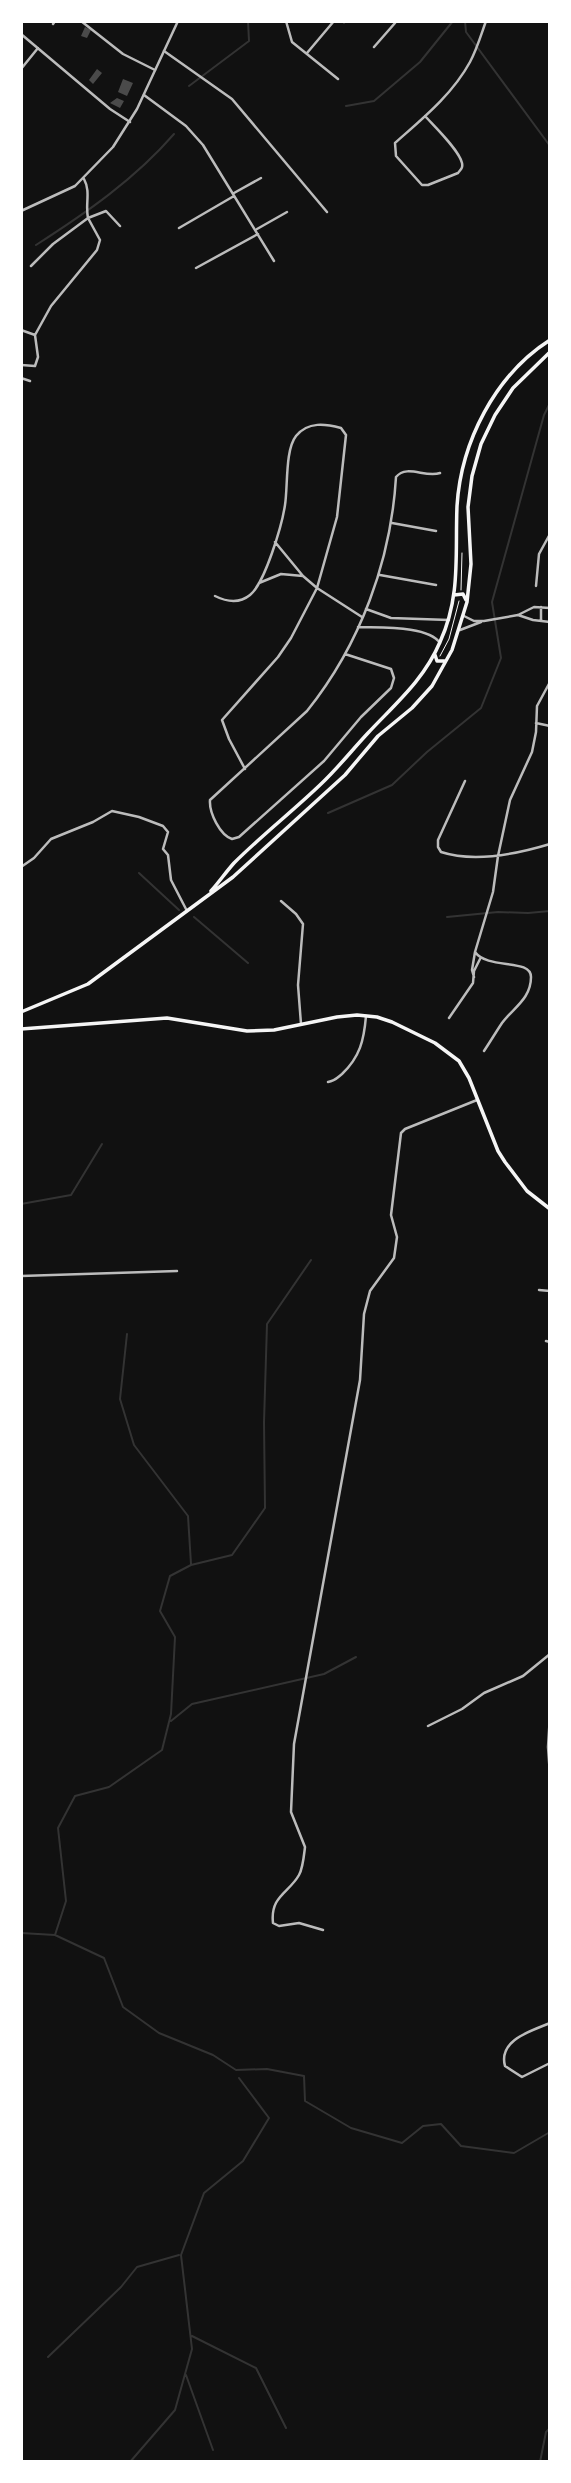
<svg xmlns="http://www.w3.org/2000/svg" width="571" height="2483" viewBox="0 0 571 2483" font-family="Signika,sans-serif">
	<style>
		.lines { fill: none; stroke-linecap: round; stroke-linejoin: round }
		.stream { stroke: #333; stroke-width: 2 }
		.building { fill: #4a4a4a }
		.path { stroke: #f5f5f5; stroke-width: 1 }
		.minor { stroke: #bcbcbc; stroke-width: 2.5 }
		.tertiary { stroke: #bcbcbc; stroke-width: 2.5 }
		.secondary { stroke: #f5f5f5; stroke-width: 3.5 }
	</style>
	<rect width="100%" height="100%" fill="#111"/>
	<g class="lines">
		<path class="stream" d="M465,21L466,32L550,146
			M189,86L249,41L248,21
			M346,106L374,101L420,62L453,21
			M36,245C86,213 135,179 174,134
			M328,813L392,785L427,752L481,708L501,658L492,602L544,415L550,403
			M139,873L179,910
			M194,917L248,963
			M447,917L498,912L528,913L550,911
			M21,1204L71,1195L102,1144
			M127,1334L120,1399L134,1445L188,1516L191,1564
			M171,1721L192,1704L324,1674L356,1657
			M21,1933L55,1935L104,1958L123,2007L159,2033L213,2055L236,2070L267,2069L304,2076L305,2101L351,2128L402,2143L423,2126L441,2124L461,2146L514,2153L550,2132
			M55,1935L66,1901L58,1828L75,1796L109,1787L162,1750L171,1714L175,1637L160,1611L170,1576L191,1565L232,1555L265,1508L264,1422L267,1324L311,1260
			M192,2336L256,2368L286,2428
			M48,2357L121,2287L137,2267L179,2255
			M186,2375L213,2450
			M130,2462L175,2410L192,2349L181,2255L204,2193L243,2161L269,2118L239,2078
			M540,2462L546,2432L550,2428"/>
	</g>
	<path class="building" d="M85,27L91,30L87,38L81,36Z
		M97,69L102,73L93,84L89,80Z
		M123,79L133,83L127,96L118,92Z
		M117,98L124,101L120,108L110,103Z"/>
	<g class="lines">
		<path class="path" d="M461,590L462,553
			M440,656L449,639L459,601"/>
		<path class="minor" d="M81,21L123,54L155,70
			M286,21L292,42L338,79
			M344,22L345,21
			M53,24L55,21
			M21,34L110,109L130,122
			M374,47L395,23
			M164,51L232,99L327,212
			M307,53L334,21
			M21,69L38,48
			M144,95L186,126L203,145L274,261
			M425,116C435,127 459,150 462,163C463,168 461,169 458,173L428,185H422L396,156L395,143C422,119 452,95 470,62C477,49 481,35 486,21
			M234,193L261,178
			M179,228L234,196
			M257,229L287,212
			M31,266L53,244L88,218C85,204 91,192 84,179
			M196,268L258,234
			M21,330L35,335L38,357L35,366L21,365
			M35,335L51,306L97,250L100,240L88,218L106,211L120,226
			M21,378L30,381
			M392,523L436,531
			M275,542L303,576L317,588L362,617
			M380,575L436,585
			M259,583L281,574L303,576
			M536,586L539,554L550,534
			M215,596C227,602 239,604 250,595C265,583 282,525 285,505C288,486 285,450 296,436C308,421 326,424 341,428L346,435L337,517L317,588L291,638L278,657L222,720L229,739L245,769
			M366,609L391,618L449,620
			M518,615L533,620L550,622
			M464,616L474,621H484L518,615L534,607L550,608
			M541,621V607
			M358,627C379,628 428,625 440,643
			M460,630L481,622
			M345,654L391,669L394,678L391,688L361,717L324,761L239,837L232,839C220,835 209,813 210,800L307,711C360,645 391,561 396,477C407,464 425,478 440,473
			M536,723L550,726
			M465,781L438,840V847L441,852C475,863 517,854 550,844
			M21,867L34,858L51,839L93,822L112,811L139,817L163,826L168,832L163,849L168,855L171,880L187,911
			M281,901L296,914L303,924L298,985L301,1024
			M475,952C488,970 531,958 531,977C531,999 513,1008 502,1023C496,1032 490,1042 484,1051
			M474,977L472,970L475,952L493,892L498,856L510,800L532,752L536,732L537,706L550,682
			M449,1018L473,983L474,971L480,959
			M328,1082C335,1081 337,1078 342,1074C360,1057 364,1040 366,1016
			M21,1276L177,1271
			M539,1290L550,1291
			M546,1341L550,1342
			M550,1715L548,1747L550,1775
			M428,1726L462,1709L484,1693L523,1676L550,1654
			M323,1930L299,1923L279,1926L273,1923C270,1896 289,1893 299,1875C303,1868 304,1855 305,1847L291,1812L294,1744L360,1380L364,1314L370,1291L394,1258L397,1237L391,1215L401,1133L405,1129L477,1100
			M550,2023C531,2031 498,2040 505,2066L522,2077L550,2063"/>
		<path class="tertiary" d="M21,211L75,186L113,147L137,109L178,21"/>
		<path class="secondary" d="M454,595L463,594L466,600
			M435,655L437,661H445
			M211,891C219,882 226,872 234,863C262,835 293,811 321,784C338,768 352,750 368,733C395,704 424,680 440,642C461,596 455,555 457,506C461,442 495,375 550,340
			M21,1012L88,984L233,877L345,775L378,736L412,708L432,686L452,650L467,602L471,564L468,507L472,476L481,444L495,415L513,388L550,352
			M21,1029L167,1018L247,1031L274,1030L337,1017L357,1015L377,1017L392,1022L435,1043L459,1061L469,1078L498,1151L505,1162L527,1191L550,1209"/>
	</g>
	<rect width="571" height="2483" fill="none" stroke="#ffffff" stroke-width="46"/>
</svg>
